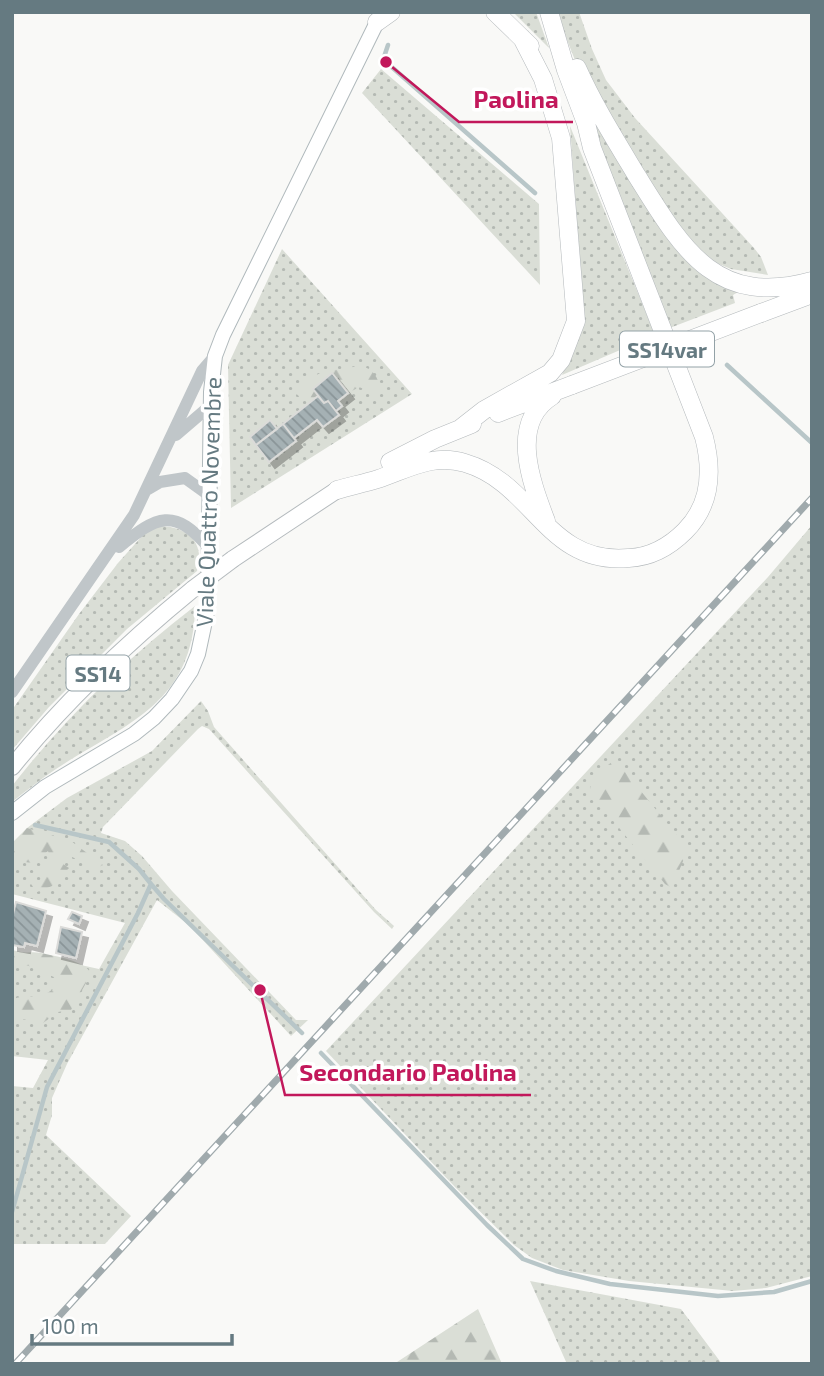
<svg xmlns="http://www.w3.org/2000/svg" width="824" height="1376" font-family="'Exo 2',sans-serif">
<defs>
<pattern id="grass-dots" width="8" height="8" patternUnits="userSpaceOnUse" patternTransform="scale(1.75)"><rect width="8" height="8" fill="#daded6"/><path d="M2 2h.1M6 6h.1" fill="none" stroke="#b4b9b3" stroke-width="1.8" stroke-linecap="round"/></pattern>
<pattern id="forest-firs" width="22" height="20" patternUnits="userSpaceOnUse" patternTransform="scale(1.75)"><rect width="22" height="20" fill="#daded6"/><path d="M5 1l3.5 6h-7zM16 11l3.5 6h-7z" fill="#b4b9b3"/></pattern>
<pattern id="building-back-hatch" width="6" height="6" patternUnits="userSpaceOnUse" patternTransform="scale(1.75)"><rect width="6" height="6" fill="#a5b1b4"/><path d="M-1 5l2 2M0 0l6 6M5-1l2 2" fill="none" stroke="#8a9598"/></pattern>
<filter id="shadow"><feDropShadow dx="6" dy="6" stdDeviation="0" flood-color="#0004"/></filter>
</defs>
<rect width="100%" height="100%" fill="#f9f9f7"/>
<path fill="url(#grass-dots)" d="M513,12H536L549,48Z
M556,12H579L592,49L606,80L635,118L754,248L761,257L768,275L731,269L714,262L686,236L584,83Z
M381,69L539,204L540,285L362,93Z
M593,115L719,284L738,292L733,295L735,303L667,329L589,117Z
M570,126L655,335L562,375L581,329L582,298Z
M282,249L412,394L231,508L228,365Z
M812,525V1276L766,1288L733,1291L629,1281L563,1270L532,1258L514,1245L455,1187L326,1051L768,577Z
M158,526C186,526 206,541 197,571L127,629L49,707L12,750V710L79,614L118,563L143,535Z
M195,606C194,705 124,724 56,769C41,779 26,791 12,802V786C65,718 127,658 195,606Z
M201,701L208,711L214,727L376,910L394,926L392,929L374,912L209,729L202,726L198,729L103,827L101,833L125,841L142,856L172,891L296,1020H308L291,1036L190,926L157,900L67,1064L52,1098V1115L46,1135L131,1216L105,1244H12V1086L33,1088L48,1060L12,1056V950L99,969L125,923L12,894V843L27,828L67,798L152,751Z
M530,1281L681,1309L722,1364H567Z"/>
<path fill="url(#forest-firs)" d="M359,365C373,368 382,380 379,395L359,387L352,391L339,415L336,411L342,406L338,401L348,392L333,373L313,389L318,396L312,402L301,398L292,390L298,385L304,386C322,364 336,374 359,365Z
M613,761L618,763L688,849L672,888L665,884L593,796L590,788L598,773Z
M27,828L71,841L103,865L97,868L72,857L66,858L63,864L69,868L52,886L37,892L31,884L42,879L43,870L51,860L48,851L33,863L16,861L12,856V846Z
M12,952C22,954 32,951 41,953C54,956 87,961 91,974L71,1010L58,1012L43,1023L22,1019L14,1012L18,1004L12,1002V1000C26,992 41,1003 57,985L56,978L29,966L12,963Z
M478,1309L502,1364H394Z"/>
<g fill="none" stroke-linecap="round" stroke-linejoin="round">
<path stroke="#b8c6c8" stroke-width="4.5" d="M388,45L384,57L386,62L535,193
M727,365L812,443
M151,884L164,899L302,1033
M321,1053L487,1225L523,1259L556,1271L610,1284L718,1296L774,1292L812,1281
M12,1212L47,1087L138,913L151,884L139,869L109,842L35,825"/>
</g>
<path fill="url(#building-back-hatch)" stroke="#dbdbd9" stroke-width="2" filter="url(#shadow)" d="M332,373L348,393L338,401L342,406L336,411L328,401L324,403L313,389Z
M318,396L324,403L328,401L339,415L323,427L317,420L294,438L283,424Z
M270,420L277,429L256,445L250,437Z
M283,424L296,441L269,462L256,445Z
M16,902L46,911L37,946L25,943L24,947L12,945V918Z
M72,912L82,916L79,924L68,919Z
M61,927L82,932L76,958L56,953Z"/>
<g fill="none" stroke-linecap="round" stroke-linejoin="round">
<defs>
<path id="secondary" d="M12,813L45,787L134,734L154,718L172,699L191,671L198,654L208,607L211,392L215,356L223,335L381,14"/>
<path id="primary" d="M233,559L337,490
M12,767C66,700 127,643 193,589"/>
<path id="trunk" d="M495,12L530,46
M377,22L391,12
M577,68C594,106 616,141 637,176C682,248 715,308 812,281
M761,313L812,294
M498,413L572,385
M461,428L484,410L550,373L561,360L576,321L561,138L543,79L522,38
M390,462L435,439L472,424
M337,490C351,486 365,483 378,479C408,469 433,453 465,463C534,483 547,566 629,558C651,557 669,547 685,531C711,505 713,472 704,437L592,148L586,123L566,70L549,12
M546,521C532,484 508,423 552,396"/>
</defs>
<use href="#secondary" stroke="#b0b9bc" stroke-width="16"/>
<use href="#primary" stroke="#b4babd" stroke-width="18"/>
<use href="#trunk" stroke="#b4b9bc" stroke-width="19"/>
<path stroke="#c0c6c9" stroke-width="12" d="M176,435L211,405
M148,489L160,482L185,478L210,496
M119,547C157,516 174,506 210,549
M12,692L134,515L202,371L215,356"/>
<use href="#secondary" stroke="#fff" stroke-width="14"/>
<use href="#primary" stroke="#fff" stroke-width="16"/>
<use href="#trunk" stroke="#fff" stroke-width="18"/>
<defs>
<path id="rail" d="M15,1364L812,498"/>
</defs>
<use href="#rail" stroke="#a0aaad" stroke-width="7"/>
<use href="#rail" stroke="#fff" stroke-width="4.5" stroke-dasharray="13" stroke-linecap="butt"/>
<defs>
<path id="primary-bridge" d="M193,589L233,559"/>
<path id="trunk-bridge" d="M572,385L761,313"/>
</defs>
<use href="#primary-bridge" stroke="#b4babd" stroke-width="18" stroke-linecap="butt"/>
<use href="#trunk-bridge" stroke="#b4b9bc" stroke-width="19" stroke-linecap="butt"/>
<use href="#primary-bridge" stroke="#fff" stroke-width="16"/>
<use href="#trunk-bridge" stroke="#fff" stroke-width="18"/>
</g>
<g text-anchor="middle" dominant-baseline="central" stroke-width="7" stroke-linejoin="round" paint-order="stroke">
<g fill="#fff" stroke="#93a2a7" stroke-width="2">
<rect x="620" y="331.5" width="94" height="35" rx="5"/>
<rect x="66.5" y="655.5" width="63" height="35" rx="5"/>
</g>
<g font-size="21" font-weight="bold" fill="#657a81">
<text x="667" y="349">SS14var</text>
<text x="98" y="673">SS14</text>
</g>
<g font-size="23" fill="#657a81" stroke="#fff">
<text transform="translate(208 502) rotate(-88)">Viale Quattro Novembre</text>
</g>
</g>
<path fill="none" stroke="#c2185b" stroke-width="2.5" d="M386 62L459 122H573M260 990L285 1095H531"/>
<g fill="#c2185b" stroke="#fff" stroke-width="2.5">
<circle cx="386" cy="62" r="7"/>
<circle cx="260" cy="990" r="7"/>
</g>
<g font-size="24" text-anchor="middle" font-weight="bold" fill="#c2185b" stroke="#fff" stroke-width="7" stroke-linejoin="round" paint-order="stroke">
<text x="516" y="108">Paolina</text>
<text x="408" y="1081">Secondario Paolina</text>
</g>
<rect width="824" height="1376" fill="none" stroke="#657a81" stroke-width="28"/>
<path d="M32 1334v10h200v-10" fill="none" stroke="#657a81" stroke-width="3.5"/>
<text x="42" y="1334" font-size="21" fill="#657a81" stroke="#ffffff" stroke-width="5" paint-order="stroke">100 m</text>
</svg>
